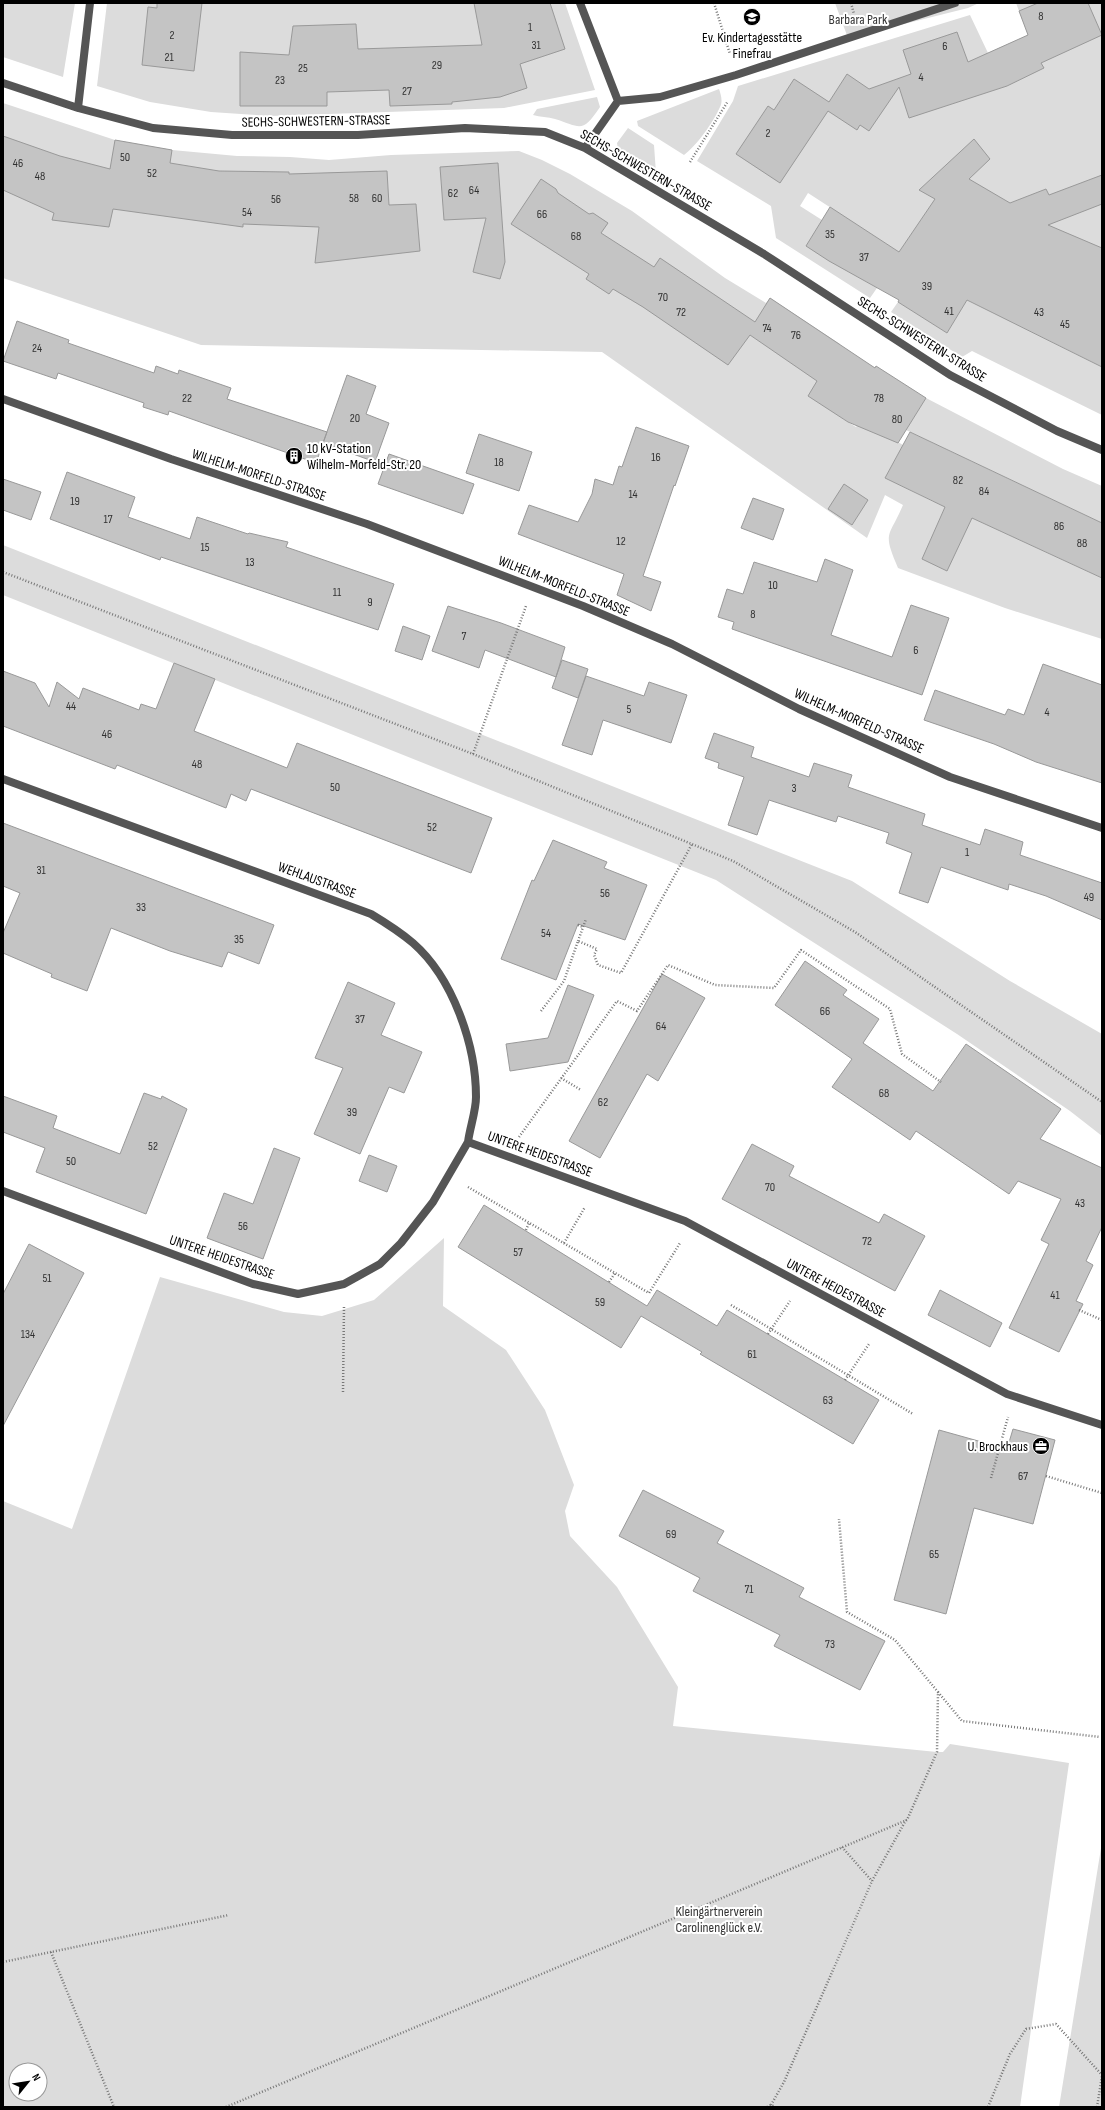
<svg xmlns="http://www.w3.org/2000/svg" width="1105" height="2110" font-family="'Sofia Sans Condensed',sans-serif">
<rect width="100%" height="100%" fill="#fff"/>
<path fill="#dcdcdc" fill-rule="evenodd" d="M3,3H75L63,77L3,57Z
M107,3H565L595,90L504,108L270,116L211,112L150,102L97,86Z
M835,3H979L968,8L848,38Z
M1016,3H1102V307L927,211L899,252L808,193L800,206L822,220L807,246L877,288L870,298L776,238L771,206L697,161L733,101L738,86L970,15L988,53L1028,35Z
M719,89C721,95 723,101 720,107C713,123 697,145 684,155L638,126L637,121Z
M597,97L600,107C582,134 581,127 555,119C548,117 540,117 533,115L537,109Z
M3,103L115,140L172,150L237,156L290,157L329,160L391,155L519,151L542,160L570,174L632,211L725,278L766,303L770,298L840,344L832,357L843,419L856,427L861,420L903,445L885,478L934,502L937,492L983,523L1102,578V639L1005,608L898,568C882,531 889,538 903,505L885,495L867,538L602,352L201,345L3,278Z
M628,128L654,145L656,173L618,149L617,143Z
M967,300L1102,367V415L972,351L962,357L891,312L898,302L947,333Z
M926,398L1063,469L1102,486V523L906,430Z
M3,545L852,881L1010,981L1102,1034V1136L1070,1111L957,1034L716,880L3,595Z
M444,1238L443,1306L506,1350L545,1410L574,1485L565,1511L570,1536L617,1587L678,1687L673,1726L937,1752H943L950,1744L1069,1763L1020,2107H3V1501L72,1529L160,1277L284,1312L322,1316L374,1300ZM16,2070H40V2094H16Z
M1102,1842V2107H1059Z"/>
<path fill="#c4c4c4" stroke="#999" d="M157,3H202L194,71L142,65L148,7L157,8Z
M474,3H550L565,49L520,64L527,88L500,97L452,102V104L390,106L389,90L327,92V106H240V52L289,55L293,26L356,24L358,49L482,45Z
M1038,3H1088L1102,35L1041,63L1044,68L1007,86L909,118L899,87L869,131L860,125L857,130L828,111L780,183L736,154L768,106L774,110L794,79L829,102L847,74L869,89L911,74L903,50L957,32L968,62L1028,35L1019,11Z
M3,136L60,156L110,169L115,140L172,150L170,163L219,171L289,172V174L387,171L389,205L416,204L420,251L315,263L319,227L243,224V227L113,209L109,227L52,220L54,213L3,190Z
M974,139L990,159L969,179L1010,203L1046,189L1049,195L1102,175V204L1048,225L1102,248V367L967,300L947,333L898,302L899,300L829,261L806,246L830,207L899,252L935,199L919,190Z
M498,163L505,262L500,279L473,272L486,218L444,220L440,167Z
M541,179L556,189L558,193L589,214L593,213L608,223L601,233L654,267L660,258L755,322L770,298L875,368L876,366L926,398L898,443L848,422L808,396L817,381L750,335L728,365L643,307L613,289L609,294L586,279L589,274L511,224Z
M17,321L69,340L68,343L154,373L156,366L178,374L179,370L231,388L227,399L327,432L316,463L169,411L168,415L143,407L144,403L58,373L56,379L3,361Z
M347,375L376,386L366,414L389,423L375,462L323,443Z
M636,427L689,446L675,486L674,485L643,576L661,582L651,611L617,595L624,574L518,534L529,505L578,522L592,494L595,479L613,485L619,466L622,467Z
M910,432L1102,523V578L972,518L947,571L922,559L945,507L885,478Z
M479,434L532,452L519,491L466,473Z
M389,454L474,484L463,514L378,484Z
M67,472L135,497L128,517L190,539L197,517L248,534L249,533L288,542L286,547L394,584L378,630L161,557L160,560L50,519Z
M3,479L41,492L31,520L3,510Z
M844,484L868,500L852,525L828,509Z
M753,498L784,509L773,540L741,528Z
M825,559L853,570L831,635L892,657L911,605L949,618L922,695L732,629L734,622L718,617L727,589L743,594L754,562L817,582Z
M448,606L501,623L565,647L556,677L485,650L479,668L432,651Z
M403,626L430,636L422,660L395,651Z
M562,660L588,669L578,698L552,688Z
M174,663L215,679L194,731L287,768L297,743L492,818L471,873L251,789L246,801L231,794L226,808L117,765L115,769L3,726V671L35,683L49,707L57,682L79,699L83,688L139,710L141,704L156,709Z
M1043,664L1102,685V783L1036,762L994,744L924,720L935,690L1005,715L1008,709L1024,715Z
M586,676L644,696L649,682L687,695L671,743L603,720L592,755L562,745Z
M714,733L754,747L751,757L809,777L814,763L852,775L848,787L925,814L922,825L980,845L985,829L1023,842L1020,855L1102,883V920L1046,896L1009,884L1008,890L941,867L928,903L899,893L912,853L886,843L889,833L838,816L836,822L769,800L757,835L728,825L744,777L718,768L719,763L705,758Z
M3,823L274,925L259,964L228,952L222,967L170,951L111,928L87,991L51,977L52,974L3,953V933L20,893L3,886Z
M553,840L607,862L604,868L647,885L625,940L578,924L556,980L501,959L532,880L534,881Z
M805,961L847,990L843,995L879,1019L863,1043L933,1091L966,1044L1061,1109L1040,1139L1102,1168V1227L1086,1261L1093,1265L1076,1301L1083,1304L1059,1352L1009,1328L1049,1244L1041,1240L1061,1199L1018,1181L1009,1194L916,1131L910,1140L832,1087L852,1059L775,1005Z
M662,974L705,998L658,1081L647,1074L600,1158L569,1141Z
M348,982L395,1003L381,1035L422,1052L404,1093L389,1087L360,1154L314,1134L343,1068L315,1058Z
M568,985L594,995L568,1062L510,1071L506,1044L548,1038Z
M144,1093L161,1099L162,1096L187,1109L146,1214L36,1172L45,1148L3,1132V1096L57,1116L53,1128L120,1154Z
M752,1144L794,1166L789,1176L879,1223L884,1214L925,1236L895,1291L722,1199Z
M274,1148L300,1158L263,1259L207,1238L224,1193L253,1204Z
M369,1155L397,1166L387,1192L359,1181Z
M484,1205L647,1306L657,1290L717,1326L727,1310L879,1400L853,1444L700,1354L702,1352L641,1316L621,1348L458,1247Z
M29,1244L84,1273L3,1426V1294Z
M940,1290L1002,1323L990,1347L928,1315Z
M1013,1429L1055,1440L1033,1524L974,1508L946,1614L894,1600L939,1430L1007,1449Z
M643,1490L724,1531L717,1543L804,1588L799,1597L885,1641L860,1690L774,1646L780,1635L693,1591L700,1578L619,1536Z"/>
<g fill="none" stroke-linecap="round" stroke-linejoin="round">
<path stroke="#777" stroke-width="2.5" stroke-dasharray="1 2" stroke-linecap="butt" d="M714,3L730,54
M851,3L854,14
M690,162L728,101
M3,572L473,754L733,861L855,932L1102,1102
M473,754L526,606
M578,925L583,927
M578,941L586,919
M541,1011L564,981L578,941L597,949L594,955L598,965L621,973L692,844
M561,1078L581,1090
M519,1137L617,1001L637,1011L668,965L715,985L774,988L801,950L890,1009L902,1054L941,1082
M468,1187L649,1293L680,1243
M526,1230L529,1223
M564,1243L585,1207
M609,1282L615,1273
M731,1305L913,1414
M1079,1310L1102,1320
M768,1334L790,1301
M845,1380L869,1344
M343,1392L344,1306
M1046,1476L1102,1493
M991,1478L1008,1417
M938,1692L962,1721L1100,1737
M842,1847L872,1881
M51,1952L114,2107
M3,1962L229,1915
M771,2105L784,2082L872,1881L906,1820
M226,2107L907,1820L937,1752L938,1692L895,1640L847,1612L839,1519
M767,2107L771,2105L775,2107
M988,2107L1010,2054L1026,2029L1056,2024L1102,2075
M1097,2107L1102,2076"/>
<path stroke="#555" stroke-width="8" d="M580,3L618,101
M3,83L78,108L153,128L232,135H358L465,128L545,132L585,148L764,254L950,375L1057,431L1102,450
M78,108L90,3
M585,148L618,101L660,97L736,75L955,3
M3,399L171,459L367,524L583,606L672,644L799,709L950,777L1102,828
M3,779L371,914C386,923 400,932 413,943C453,978 476,1045 476,1097C476,1111 470,1127 468,1142
M3,1191L253,1284L298,1294L344,1284L380,1264L401,1243L433,1202L468,1142L685,1221L1007,1394L1102,1425"/>
</g>
<defs>
<symbol id="school-disc" viewBox="-11 -11 22 22"><circle r="9.5" fill="#000" stroke="#fff"/><path d="M0-5L7-2L0 1L-7-2ZM-4 1L0 2.5L4 1V4Q0 6-4 4Z" fill="#fff"/></symbol>
<symbol id="building-disc" viewBox="-11 -11 22 22"><circle r="9.5" fill="#000" stroke="#fff"/><path d="M-4-6H4V6H1V3H-1V6H-4ZM-2.5-4.3h1.7v1.8h-1.7ZM.8-4.3h1.7v1.8H.8ZM-2.5-1h1.7V.8h-1.7ZM.8-1h1.7V.8H.8Z" fill="#fff"/></symbol>
<symbol id="office-disc" viewBox="-11 -11 22 22"><circle r="9.5" fill="#000" stroke="#fff"/><path d="M-6-3h4V-5.5h4V-3h4V5H-6ZM-1-4.5V-3h2v-1.5ZM-6 0V1H6V0Z" fill="#fff"/></symbol>
</defs>
<g fill-rule="evenodd">
<use href="#school-disc" x="742" y="7" width="20" height="20"/>
<use href="#building-disc" x="284" y="446" width="20" height="20"/>
<use href="#office-disc" x="1031" y="1436" width="20" height="20"/>
</g>
<g text-anchor="middle" dominant-baseline="central" stroke-width="4" stroke-linejoin="round" paint-order="stroke">
<g font-size="12" fill="#313131">
<text x="1041" y="16">8</text>
<text x="530" y="27">1</text>
<text x="172" y="35">2</text>
<text x="536" y="45">31</text>
<text x="945" y="46">6</text>
<text x="169" y="57">21</text>
<text x="437" y="65">29</text>
<text x="303" y="68">25</text>
<text x="921" y="77">4</text>
<text x="280" y="80">23</text>
<text x="407" y="91">27</text>
<text x="768" y="133">2</text>
<text x="125" y="157">50</text>
<text x="18" y="163">46</text>
<text x="152" y="173">52</text>
<text x="40" y="176">48</text>
<text x="474" y="190">64</text>
<text x="453" y="193">62</text>
<text x="354" y="198">58</text>
<text x="377" y="198">60</text>
<text x="276" y="199">56</text>
<text x="247" y="212">54</text>
<text x="542" y="214">66</text>
<text x="830" y="234">35</text>
<text x="576" y="236">68</text>
<text x="864" y="257">37</text>
<text x="927" y="286">39</text>
<text x="663" y="297">70</text>
<text x="949" y="311">41</text>
<text x="681" y="312">72</text>
<text x="1039" y="312">43</text>
<text x="1065" y="324">45</text>
<text x="767" y="328">74</text>
<text x="796" y="335">76</text>
<text x="37" y="348">24</text>
<text x="187" y="398">22</text>
<text x="879" y="398">78</text>
<text x="355" y="418">20</text>
<text x="897" y="419">80</text>
<text x="656" y="457">16</text>
<text x="499" y="462">18</text>
<text x="958" y="480">82</text>
<text x="984" y="491">84</text>
<text x="633" y="494">14</text>
<text x="75" y="501">19</text>
<text x="108" y="519">17</text>
<text x="1059" y="526">86</text>
<text x="621" y="541">12</text>
<text x="1082" y="543">88</text>
<text x="205" y="547">15</text>
<text x="250" y="562">13</text>
<text x="773" y="585">10</text>
<text x="337" y="592">11</text>
<text x="370" y="602">9</text>
<text x="753" y="614">8</text>
<text x="464" y="636">7</text>
<text x="916" y="650">6</text>
<text x="71" y="706">44</text>
<text x="629" y="709">5</text>
<text x="1047" y="712">4</text>
<text x="107" y="734">46</text>
<text x="197" y="764">48</text>
<text x="335" y="787">50</text>
<text x="794" y="788">3</text>
<text x="432" y="827">52</text>
<text x="967" y="852">1</text>
<text x="41" y="870">31</text>
<text x="605" y="893">56</text>
<text x="1089" y="897">49</text>
<text x="141" y="907">33</text>
<text x="546" y="933">54</text>
<text x="239" y="939">35</text>
<text x="825" y="1011">66</text>
<text x="360" y="1019">37</text>
<text x="661" y="1026">64</text>
<text x="884" y="1093">68</text>
<text x="603" y="1102">62</text>
<text x="352" y="1112">39</text>
<text x="153" y="1146">52</text>
<text x="71" y="1161">50</text>
<text x="770" y="1187">70</text>
<text x="1080" y="1203">43</text>
<text x="243" y="1226">56</text>
<text x="867" y="1241">72</text>
<text x="518" y="1252">57</text>
<text x="47" y="1278">51</text>
<text x="1055" y="1295">41</text>
<text x="600" y="1302">59</text>
<text x="28" y="1334">134</text>
<text x="752" y="1354">61</text>
<text x="828" y="1400">63</text>
<text x="1023" y="1476">67</text>
<text x="671" y="1534">69</text>
<text x="934" y="1554">65</text>
<text x="749" y="1589">71</text>
<text x="830" y="1644">73</text>
</g>
<g font-size="14" fill="#333" stroke="#fff">
<text x="858" y="19">Barbara Park</text>
<text x="719" y="1911">Kleingärtnerverein<tspan x="719" dy="16">Carolinenglück e.V.</tspan></text>
</g>
<g font-size="14" fill="#000" stroke="#fff">
<text x="752" y="37">Ev. Kindertagesstätte<tspan x="752" dy="16">Finefrau</tspan></text>
<text x="307" y="448" text-anchor="start">10 kV-Station<tspan x="307" dy="16">Wilhelm-Morfeld-Str. 20</tspan></text>
<text x="1028" y="1446" text-anchor="end">U. Brockhaus</text>
</g>
<g font-size="14" fill="#000" stroke="#fff">
<text transform="translate(316 121) rotate(-1)">SECHS-SCHWESTERN-STRASSE</text>
<text transform="translate(646 170) rotate(30)">SECHS-SCHWESTERN-STRASSE</text>
<text transform="translate(922 339) rotate(32)">SECHS-SCHWESTERN-STRASSE</text>
<text transform="translate(259 475) rotate(18)">WILHELM-MORFELD-STRASSE</text>
<text transform="translate(564 586) rotate(22)">WILHELM-MORFELD-STRASSE</text>
<text transform="translate(859 721) rotate(24)">WILHELM-MORFELD-STRASSE</text>
<text transform="translate(317 880) rotate(20)">WEHLAUSTRASSE</text>
<text transform="translate(540 1154) rotate(20)">UNTERE HEIDESTRASSE</text>
<text transform="translate(222 1257) rotate(19)">UNTERE HEIDESTRASSE</text>
<text transform="translate(836 1288) rotate(28)">UNTERE HEIDESTRASSE</text>
</g>
</g>
<rect width="1105" height="2110" fill="none" stroke="#000000" stroke-width="8"/>
<g transform="translate(28 2082) rotate(60)"><circle r="19" fill="#ffffff" stroke="#999999"/>
<path d="M0-3L7 15L0 10L-7 15Z" fill="#000000"/>
<text y="-6" font-size="11" font-weight="bold" text-anchor="middle" fill="#000000">N</text>
</g>
</svg>
